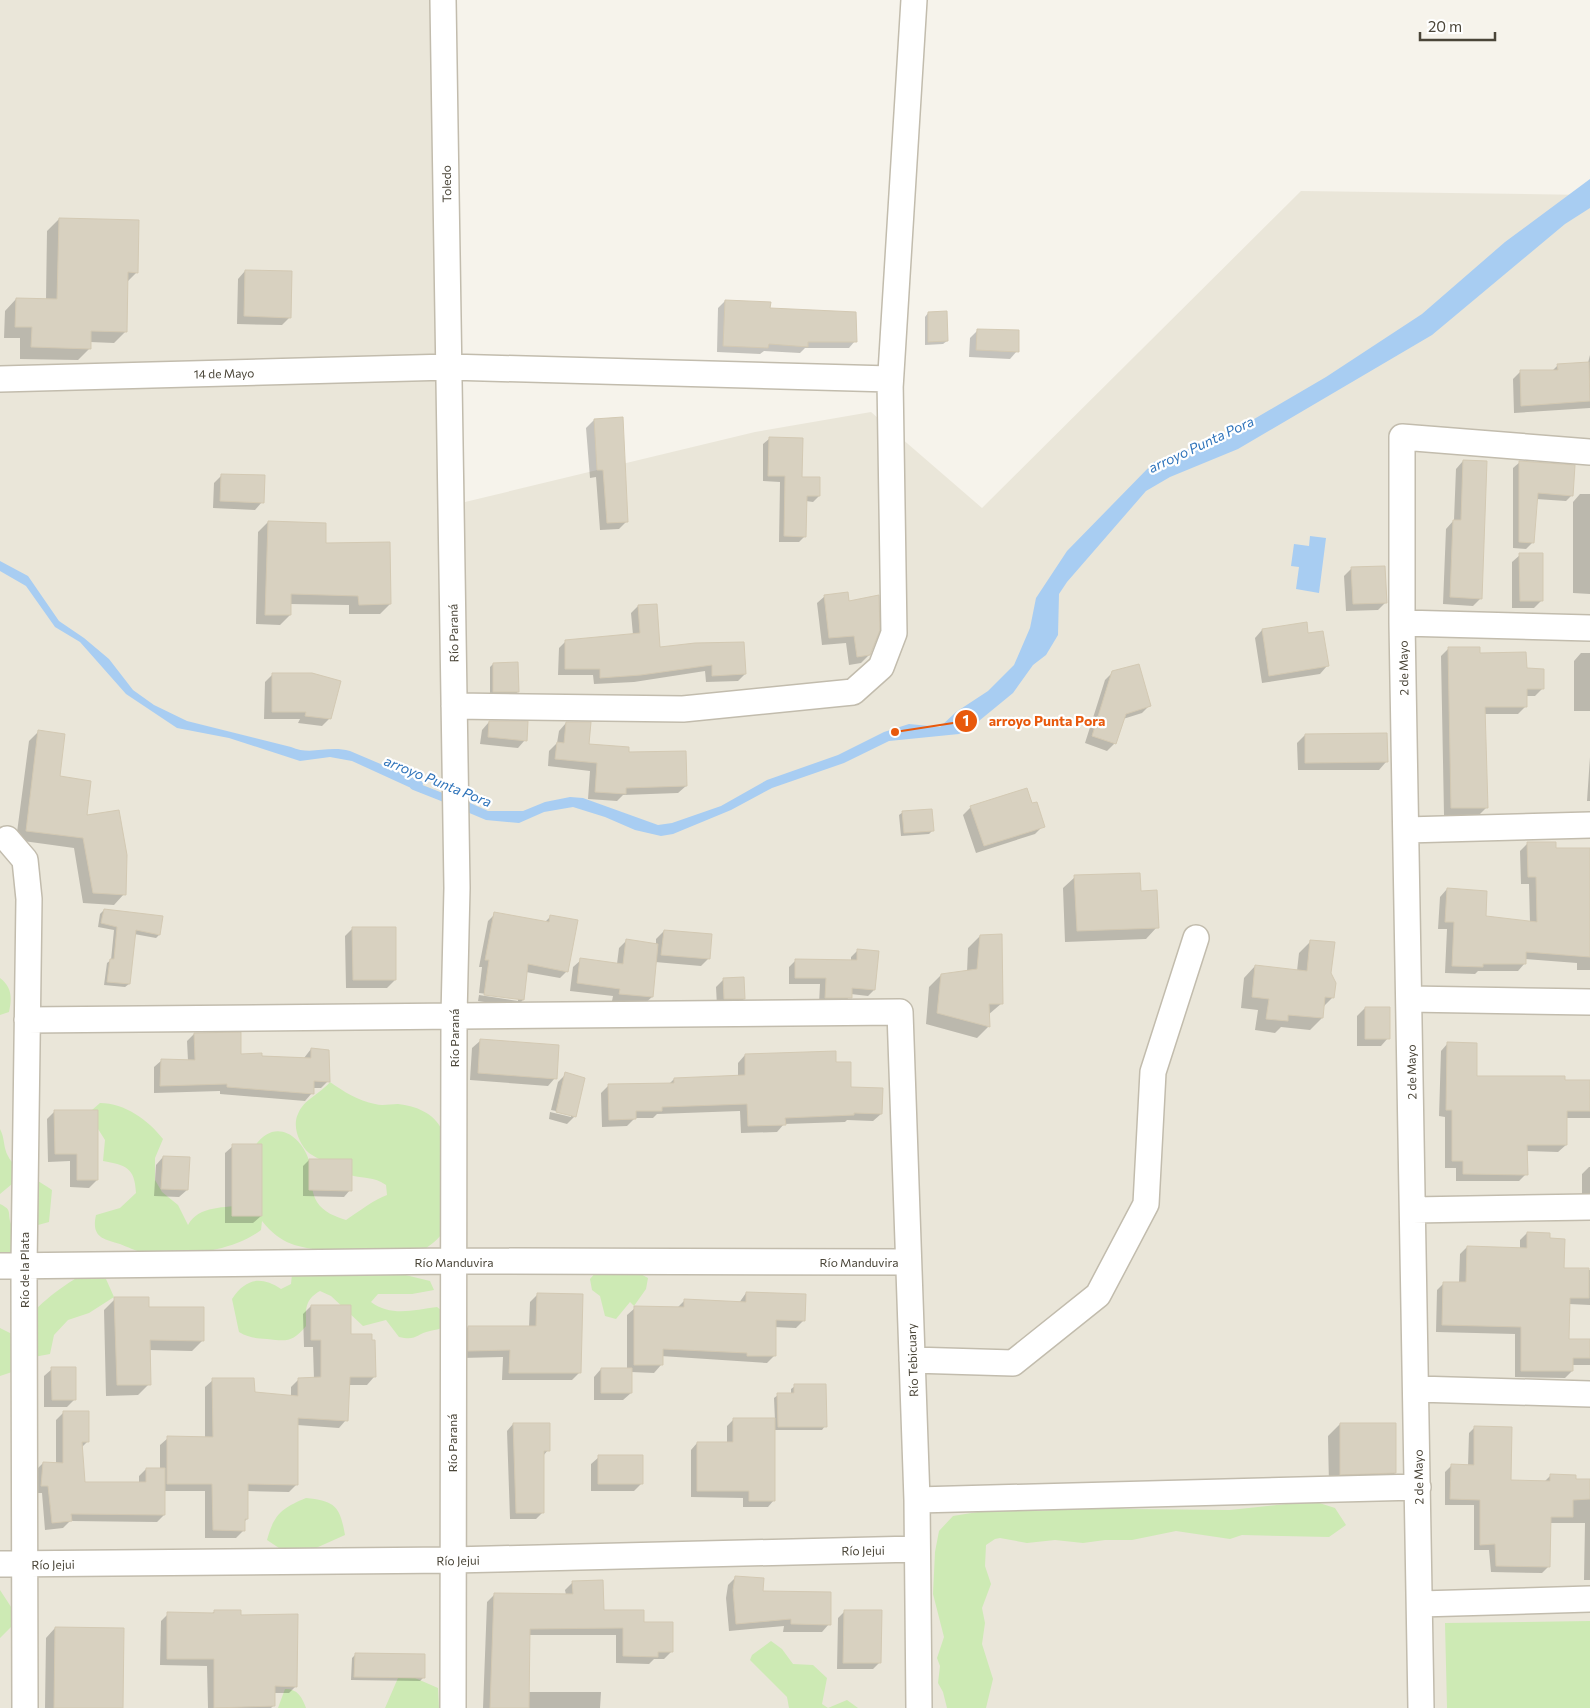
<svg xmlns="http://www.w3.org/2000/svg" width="1590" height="1708" font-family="Commissioner,sans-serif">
<rect width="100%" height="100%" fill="#f6f3eb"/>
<path fill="#eae6d9" d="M0,0H450L465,502L755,432L871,412L982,508L1301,191L1590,195V1708H0Z"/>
<path fill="#cdeab4" d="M0,978C12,987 12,998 9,1012L0,1015Z
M330,1082C343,1091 358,1101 375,1104C382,1106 390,1104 398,1104C416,1106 434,1113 442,1130L446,1229C431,1250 407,1259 385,1270L430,1281L434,1290L412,1294H378L371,1302C391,1317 414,1310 437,1307L445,1313L449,1323C442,1329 439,1329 430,1331C416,1334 417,1341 399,1337L386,1320L363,1326L331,1296L320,1291C304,1300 306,1310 306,1326C292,1343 286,1341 267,1339C256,1338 249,1338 239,1332L232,1299C246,1278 261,1276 281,1289L291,1284L292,1274L326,1251C298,1247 281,1245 262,1221L261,1230C233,1252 176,1259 142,1252C135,1251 128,1247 120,1244C103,1239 91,1237 96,1215L120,1208L136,1193C135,1167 125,1165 103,1161L105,1140L93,1121L92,1110L100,1103C125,1103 148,1120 163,1139L155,1158V1180L162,1192L178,1205L188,1225C199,1205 225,1208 246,1205L255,1146C274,1118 300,1134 309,1160C314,1173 308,1186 317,1202C323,1212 336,1217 346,1220C358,1212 375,1199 387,1195L386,1185C374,1176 363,1179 350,1175C344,1173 313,1156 309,1153C299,1144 292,1126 298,1114C304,1099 320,1094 330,1082Z
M0,1129C5,1138 3,1147 8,1156C14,1170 40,1181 52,1190L49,1222L38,1225L29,1224L22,1184H12L0,1194Z
M0,1204C13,1210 7,1213 11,1224C14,1231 23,1239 27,1245L0,1265Z
M597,1271L639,1273L648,1278L646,1289L634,1306L630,1302L616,1319L605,1316L600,1296L592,1290L590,1279Z
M86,1272L106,1279L114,1297L89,1313L68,1320L54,1335L50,1354L28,1358L12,1372L0,1376V1328L14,1335C39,1303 52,1293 86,1272Z
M306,1498C335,1501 340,1506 345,1535L307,1552H285L267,1540C274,1514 282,1508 306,1498Z
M1313,1501L1335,1508L1346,1525L1329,1537L1242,1535L1230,1539L1176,1531L1132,1540H1105L1083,1543L1055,1540L1027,1543L1000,1538L995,1539L986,1545L985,1566L991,1584L982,1608L985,1623L982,1644L993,1679L986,1708H947L943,1692L938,1683L940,1666L937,1658L944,1637L933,1594L935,1552L939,1531L953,1516L996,1509L1039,1511L1105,1506L1126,1509L1230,1510Z
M0,1590L17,1616L12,1626L0,1638Z
M1590,1621V1708H1447L1445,1623Z
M771,1641L782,1649L793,1664L813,1665L827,1678L822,1704L828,1708L847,1700L858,1708H789L787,1697L750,1660L752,1655Z
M398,1678H415L438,1688L439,1708H385Z
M285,1689C298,1689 302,1697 306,1708H278Z"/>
<path fill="#a8cdf2" d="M1590,179V208L1565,224L1432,335L1238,449L1170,477L1146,491L1067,582L1059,594L1058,635L1046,655L1033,665L1013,693L974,725L959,734L889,741L844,763L772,788L731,810L673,834L661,836L635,830L605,817L573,807L544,812L519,823L486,820L467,812L468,802L488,811H523L545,802L570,797L583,798L658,825L672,823L721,806L767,780L838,755L884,732L909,724L940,727L956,712L988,691L1014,665L1030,628L1036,598L1067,551L1154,462L1232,432L1326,377L1422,314L1505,242Z
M1310,536L1326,538L1319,593L1296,589L1299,567L1291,566L1294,544L1309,546Z
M0,561L28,576L59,621L84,638L109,659L133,690L154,705L187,721L291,747C311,756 327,745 350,751L423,782L422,793L352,761L330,757L300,761L229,738L177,728L126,694L80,642L55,627L26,586L0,571Z"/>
<path fill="#0003" d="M59,219L137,272L127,282L126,331L114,343L90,342V348L78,360L20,359V338H4L5,311L16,299L46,300L47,231Z
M245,271L290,317L282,325L237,324L238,279Z
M725,301L769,309L855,341L849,348H805L800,353L764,351L760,354L717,352L718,308Z
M928,313L947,341L943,344L925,345V317Z
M978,330L1017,351L1010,359L969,357L970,338Z
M1590,355V411V408L1514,413L1513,379L1521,371H1552L1558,365L1588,363Z
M594,420L627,521L619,529L600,530L596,477L590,478L586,428Z
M769,439L819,496L813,502L806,501L805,536L799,542H779L780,482L763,481V444Z
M1463,461L1481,598L1473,606L1443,604L1446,529L1454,520L1456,469Z
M1520,462L1572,495L1566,501L1536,499L1532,543L1526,549L1513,548V468Z
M222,475L262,502L255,510L213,508L214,483Z
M1580,494H1590V594L1573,593V502Z
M268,522L324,544L390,604L380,614H349V605L290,604V615L280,625L256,624L258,532Z
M1520,555L1542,600L1534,608H1512V562Z
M1352,568L1386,602L1378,610L1346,611L1344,576Z
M825,596L848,602L869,655L861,663L849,665L846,643L822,645L817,603Z
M638,606L659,649L745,674L738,681L706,682L705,671L634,682L594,684L593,675H558L559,648L566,641L633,635L631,613Z
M1262,630L1307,634L1327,666L1320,674L1262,683L1255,638Z
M1448,649L1478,654L1525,670L1543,688L1535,696H1526V706L1518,714H1484L1487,807L1479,815H1444L1441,656Z
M1581,653H1590V711H1574V661Z
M493,664L518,692L514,695H490V667Z
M1113,672L1150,705L1142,713L1123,719L1115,743L1107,751L1085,743L1105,680Z
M273,674L330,718L322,726L298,723L300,719H264L265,682Z
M489,722L525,740L518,748L480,744L482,730Z
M566,723L588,746L627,754L686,786L678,793L623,795L617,801L588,799L590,771L548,766L549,751L557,743L559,731Z
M39,731L59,778L86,817L124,894L114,905L83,903L74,848L16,840L29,741Z
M1305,735L1386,762L1379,770H1298L1297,743Z
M1590,757V801H1587Z
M971,807L1043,826L1035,834L976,853L963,815Z
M903,812L932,831L929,834L901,836L899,815Z
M1528,843L1555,849L1590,850V970H1577V963L1525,959V963L1518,971H1478L1475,974L1445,973L1447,929H1438L1440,897L1447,889L1485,917L1530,923L1529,884H1521L1520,851Z
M1075,877L1140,892L1157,927L1146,939L1065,942L1063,888Z
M104,910L159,935L156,938L134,934L129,984L125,987L104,985L107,963L111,960L114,930L98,927L100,914Z
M495,914L544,923L551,916L567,971L560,978L526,972L523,1000L516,1007L478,1001L479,995L518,1001V998L479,993L482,967H479L488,921Z
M353,928L395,980L387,988H346L345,936Z
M664,931L709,958L701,966L655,962L652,997L644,1004L612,1001L613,996L570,991L573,967L581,960L617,964L619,948L626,941L656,945V939Z
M980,936L1002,1003L988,1015V1027L977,1038L926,1024L929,987L941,975L967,972L968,948Z
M1311,941L1330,973L1333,997L1323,1007L1322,1018L1310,1030L1281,1027L1275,1033L1255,1030L1258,1010L1241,1008L1244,978L1255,966L1297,971L1299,953Z
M858,950L874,990L868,996L851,994L844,1004H819L820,984H789V967L796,960L851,961V957Z
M724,979L744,999L736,1006H717L716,987Z
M1365,1008L1388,1038L1381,1046H1357V1016Z
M194,1034L239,1055L304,1058L311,1049L328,1051V1081L321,1088H313L312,1093L305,1101L220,1094V1091L154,1093V1067L162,1060L188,1061L187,1041Z
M480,1041L555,1078L548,1086L470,1080L472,1048Z
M1448,1043L1476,1077L1590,1081V1118H1566V1145L1558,1152L1526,1151V1174L1519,1181H1456V1168H1445V1117L1439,1116L1441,1051Z
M745,1055L835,1063L850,1088L881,1114L873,1121L847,1120L845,1122L784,1124L777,1132L741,1133L740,1111L657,1114L653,1118H635L627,1126L602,1127L601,1093L608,1086L669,1084L674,1079L738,1077V1063Z
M566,1074L575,1116L567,1124L549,1119L550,1112L571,1117V1114L551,1110L558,1082Z
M55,1111L97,1180L89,1188L70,1187V1161L48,1162L47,1119Z
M233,1146L261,1216L253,1223H225V1153Z
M163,1157L187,1190L179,1197L154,1196L156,1165Z
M309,1160L350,1190L344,1197L303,1196V1166Z
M1589,1167H1590V1201L1582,1199V1174Z
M1527,1233L1549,1240L1563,1269L1590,1270V1305L1569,1304L1568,1340H1590V1365H1572V1371L1565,1378L1515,1377V1334L1436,1332L1437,1290L1444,1283H1459L1460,1254L1467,1247L1520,1249V1240Z
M746,1293L804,1320L796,1328L774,1327L775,1355L767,1363L661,1356V1365L654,1373L631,1372V1393L623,1400H594V1377L601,1369H627V1315L635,1308L676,1309L685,1300L739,1303Z
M538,1294L580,1372L572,1380H502L503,1357L461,1358V1335L468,1327H529L530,1302Z
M115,1299L148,1308L203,1340L192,1351L149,1350V1384L138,1395L106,1396L104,1310Z
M311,1306L350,1336L374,1377L367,1385H348L346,1420L339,1428L297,1425V1484L289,1492L247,1491V1519L244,1522V1530L236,1538H205V1491H164V1515L157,1522L70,1521L63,1528L45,1530L42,1493H34L36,1470L43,1463L56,1464V1420L63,1413L88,1441L81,1448L84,1483H139V1476L146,1469H160V1445L168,1438H205V1387L213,1380L253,1394L291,1397V1387L299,1379H314L313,1347H304L303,1314Z
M52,1369L75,1399L67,1407H44V1376Z
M795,1386L825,1426L822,1430H774V1500L768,1507H743V1498L691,1497V1450L697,1443H727V1426L733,1420H775L774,1398L778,1395H791V1389Z
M513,1424L548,1450L543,1456V1512L536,1519H510L507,1431Z
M1340,1424L1395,1473L1383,1485L1329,1486L1328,1436Z
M1475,1427L1510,1482H1544L1550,1476L1574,1481H1590V1580H1584L1585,1523H1549L1548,1567L1542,1573L1491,1572L1489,1550H1474V1505H1445V1472L1451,1466H1468L1469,1433Z
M599,1457L642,1483L634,1491H591V1464Z
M736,1577L762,1592L829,1624L822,1632H783L784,1626L729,1631L726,1598L728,1585Z
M573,1582L602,1611L643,1623L671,1652L664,1659H654L649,1664L616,1663V1635H529L528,1692H601L600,1708H483L487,1602L494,1595H566L565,1590Z
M215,1611L240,1616L296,1686L289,1693H274V1705L271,1708H208L207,1666L160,1665L161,1621L168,1614H211Z
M845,1611L880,1662L873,1669H837L838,1618Z
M55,1628L122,1708H45L46,1638Z
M355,1655L423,1678L420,1681L351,1680L352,1658Z"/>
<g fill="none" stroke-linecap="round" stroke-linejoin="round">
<path stroke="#a8cdf2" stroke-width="8" d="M414,786L452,801"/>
</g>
<path fill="#d8d1c0" stroke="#d3c9b3" d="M59,218L139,220L138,273L128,272L127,332L91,331V349L31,347L32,327H15L16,298L57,299Z
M245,270L292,271L291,318L244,316Z
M725,300L771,302L770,308L856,312L857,342H808V347L769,344L768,348L723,346Z
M947,311L948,341L928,342V312Z
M977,329L1019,330V352L976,350Z
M1589,362L1590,401L1521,406L1520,370H1558L1557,364Z
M623,417L628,522L607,523L603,470H597L594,419Z
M769,437L803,438L802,477H820V496H807L806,537L784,536L785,476H768Z
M1463,460L1487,461L1482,599L1450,597L1453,520H1461Z
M1519,461L1575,465L1573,496L1538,493L1534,543L1519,542Z
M221,474L265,475L264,503L220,501Z
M268,521L326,523V543L390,542L391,604L359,605L358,596L291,594V615H265Z
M1519,553H1543V601H1520Z
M1385,566L1387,603L1353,604L1351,567Z
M848,592L849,601L879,595L880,630L870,655L857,657L854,636L829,638L824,595Z
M657,604L660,647L695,643L744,642L746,674L712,676V665L641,675L600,678V669H565V640L640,633L638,605Z
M1307,622L1308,633L1323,631L1329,666L1269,676L1262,629Z
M1448,647H1480V653L1526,652L1527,668L1544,669V689H1527V707H1485L1488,808H1451Z
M518,662L519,692H493V663Z
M1139,664L1151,706L1126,714L1116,744L1092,736L1112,671Z
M272,673H312L341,681L331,719L305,716L306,712H272Z
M489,721H528L527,741L488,737Z
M566,722H591L589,744L629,747V752L686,751L687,786L626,788V794L595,792L597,763L555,759L557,742L564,743Z
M38,730L65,734L60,776L91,781L87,815L119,810L127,855L126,895L93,893L83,838L26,831Z
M1387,733L1388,762L1305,763V734Z
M1027,788L1032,803L1037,802L1045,827L984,846L970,806Z
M932,809L934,831L904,833L902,811Z
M1527,842H1556V848H1590V957L1526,952V964H1483V967L1452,966L1454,922H1445L1447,888L1487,891L1486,916L1537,922L1536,877H1528Z
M1140,873L1141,891L1157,890L1159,928L1077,931L1074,875Z
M104,909L163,916L160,935L136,930L130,984L107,982L110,959H114L117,927L101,923Z
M494,912L549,922L550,915L578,920L568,972L528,964L524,1000L484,995L489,960H485Z
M352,927H396V980H353Z
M664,930L712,934L710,959L661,955Z
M1002,934L1003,1004H989L990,1027L937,1013L941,974L977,969L980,935Z
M626,939L658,944L653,997L619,994L620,989L577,983L580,958L623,964Z
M1310,940L1335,942L1331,973L1336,983L1334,998L1325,997L1323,1018L1288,1015V1021L1266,1019L1269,999L1252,997L1255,965L1307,971Z
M857,949L879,951L875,990L852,988V998H825L826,978H795V959L857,960Z
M744,977L745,999H724L723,978Z
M1365,1007H1390V1039H1365Z
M241,1032V1054L262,1053V1056L311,1058V1048L329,1050L330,1082L314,1081V1094L227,1087V1084L160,1086L161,1059L195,1060L194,1033Z
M480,1039L559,1045L557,1079L478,1073Z
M1447,1042L1477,1043V1076H1565V1080H1590V1111H1567V1145H1527L1528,1175L1463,1174V1161H1452V1110H1446Z
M836,1051V1062H851V1087L883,1088L882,1114L854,1113V1115L785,1118L786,1125L748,1126L747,1104L662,1107V1111H636V1119L609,1120L608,1084L674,1083V1078L745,1075V1054Z
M565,1072L585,1078L576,1117L556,1112Z
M54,1110H98V1180H77V1154H55Z
M232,1144H262V1216H232Z
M163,1156L190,1157L188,1190L161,1189Z
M309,1159H352V1191L309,1190Z
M1527,1232L1550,1233V1238L1565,1239L1564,1268H1589V1298H1570L1569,1339H1590V1358H1573V1371H1521V1327L1442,1325L1443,1282H1466L1467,1246L1527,1248Z
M746,1292L806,1294L805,1321L776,1320V1356H747V1353L663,1349V1365H634V1306L684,1307V1299L746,1302Z
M537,1293L583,1294L581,1373H509L510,1350L468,1351V1326H536Z
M114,1297H149V1307H204V1341L150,1340L151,1385H117Z
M311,1305H351V1334H372V1340H375L376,1377H350L348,1421L298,1418V1485L248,1484V1519H245V1531L213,1530L212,1484H167V1436L213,1437L212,1378H254L255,1392L298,1396V1378L321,1377V1340H311Z
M51,1367H76V1400H52Z
M601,1368H632V1393H601Z
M794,1384H826L827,1427H778L777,1393H794Z
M63,1411H89V1442H82L85,1482H146V1468H165V1515L71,1514L72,1521L52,1523L48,1486H41L43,1462L63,1463Z
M733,1418H775V1501H749V1491H697V1442H733Z
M513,1423H550V1451H544V1513H516Z
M1340,1423H1396V1473L1340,1475Z
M1474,1426L1512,1427L1511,1480L1550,1481V1474L1576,1475V1479H1590V1499L1573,1500V1517H1551L1550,1567L1496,1566L1495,1544L1480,1545V1500L1450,1499L1451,1464L1474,1465Z
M598,1455H643V1484H598Z
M735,1576L764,1578L763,1591L831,1592V1625L791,1624V1619L736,1624L733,1590Z
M603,1580L604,1610H644V1622H673V1652H658V1657L623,1656V1628L530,1629L529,1708H490L494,1593L573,1594L572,1581Z
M214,1610H241V1615L298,1614L297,1687L275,1686V1706L214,1708V1659H167V1612L214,1613Z
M844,1610H882L881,1663H843Z
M55,1627L124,1628L123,1708H54Z
M355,1653L425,1654V1678L354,1677Z"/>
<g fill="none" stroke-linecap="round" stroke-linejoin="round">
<defs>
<path id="street" d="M443,0L457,888L454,1016L453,1708
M0,379L449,367L890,379L894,633L881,667L853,692L683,709L454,706
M890,389L914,0
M1402,623L1590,628
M1406,830L1590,825
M7,839L25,860L29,899L24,1266L25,1708
M1409,999L1590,1002
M27,1020L900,1012L917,1500L919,1708
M1413,1210L1590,1207
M0,1266L453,1261L908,1262
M912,1360L1013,1363L1098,1295L1146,1204L1153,1072L1196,938
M1417,1389L1590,1394
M917,1500L1418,1487
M0,1564L452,1560L916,1549
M1420,1604L1590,1599
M1421,1708L1402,623V437L1590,452"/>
</defs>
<use href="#street" stroke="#c2bcad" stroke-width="28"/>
<use href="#street" stroke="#fff" stroke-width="25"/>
</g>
<g text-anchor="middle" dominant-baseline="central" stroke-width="4.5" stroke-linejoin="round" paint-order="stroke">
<g font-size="12" fill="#4a4538" stroke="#fff">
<text transform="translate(446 184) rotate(-91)">Toledo</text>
<text transform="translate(224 373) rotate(-1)">14 de Mayo</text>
<text transform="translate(453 633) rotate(-91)">Río Paraná</text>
<text transform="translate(1403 668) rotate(-91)">2 de Mayo</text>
<text transform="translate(454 1038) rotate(-90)">Río Paraná</text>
<text transform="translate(1411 1072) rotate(-91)">2 de Mayo</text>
<text x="454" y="1262">Río Manduvira</text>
<text x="859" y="1262">Río Manduvira</text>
<text transform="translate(24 1270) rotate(-90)">Río de la Plata</text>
<text transform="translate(912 1360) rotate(-92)">Río Tebicuary</text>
<text transform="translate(452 1443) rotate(-90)">Río Paraná</text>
<text transform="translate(1418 1477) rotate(-91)">2 de Mayo</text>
<text transform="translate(863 1550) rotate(-1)">Río Jejui</text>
<text transform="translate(458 1560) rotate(-1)">Río Jejui</text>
<text transform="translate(53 1564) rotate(-1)">Río Jejui</text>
</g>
<g font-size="14" font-style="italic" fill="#2e73ba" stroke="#fff">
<text transform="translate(1201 444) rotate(-25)">arroyo Punta Pora</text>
<text transform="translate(438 781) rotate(22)">arroyo Punta Pora</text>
</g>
</g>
<path fill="none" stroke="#e8590c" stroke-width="2" d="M895 732L966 721"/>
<g fill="#e8590c" stroke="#fff" stroke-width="2">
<circle cx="895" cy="732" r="5"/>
<circle cx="966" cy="721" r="12"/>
</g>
<g font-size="15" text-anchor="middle" font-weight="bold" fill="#fff">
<text x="966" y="726">1</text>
</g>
<g font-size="14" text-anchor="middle" font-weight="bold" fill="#e8590c" stroke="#fff" stroke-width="4.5" stroke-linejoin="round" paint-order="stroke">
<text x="1047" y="726">arroyo Punta Pora</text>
</g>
<path d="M1420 32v8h75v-8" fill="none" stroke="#4a4538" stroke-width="2.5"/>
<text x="1428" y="32" font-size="15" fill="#4a4538" stroke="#ffffff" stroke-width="4" paint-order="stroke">20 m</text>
</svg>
